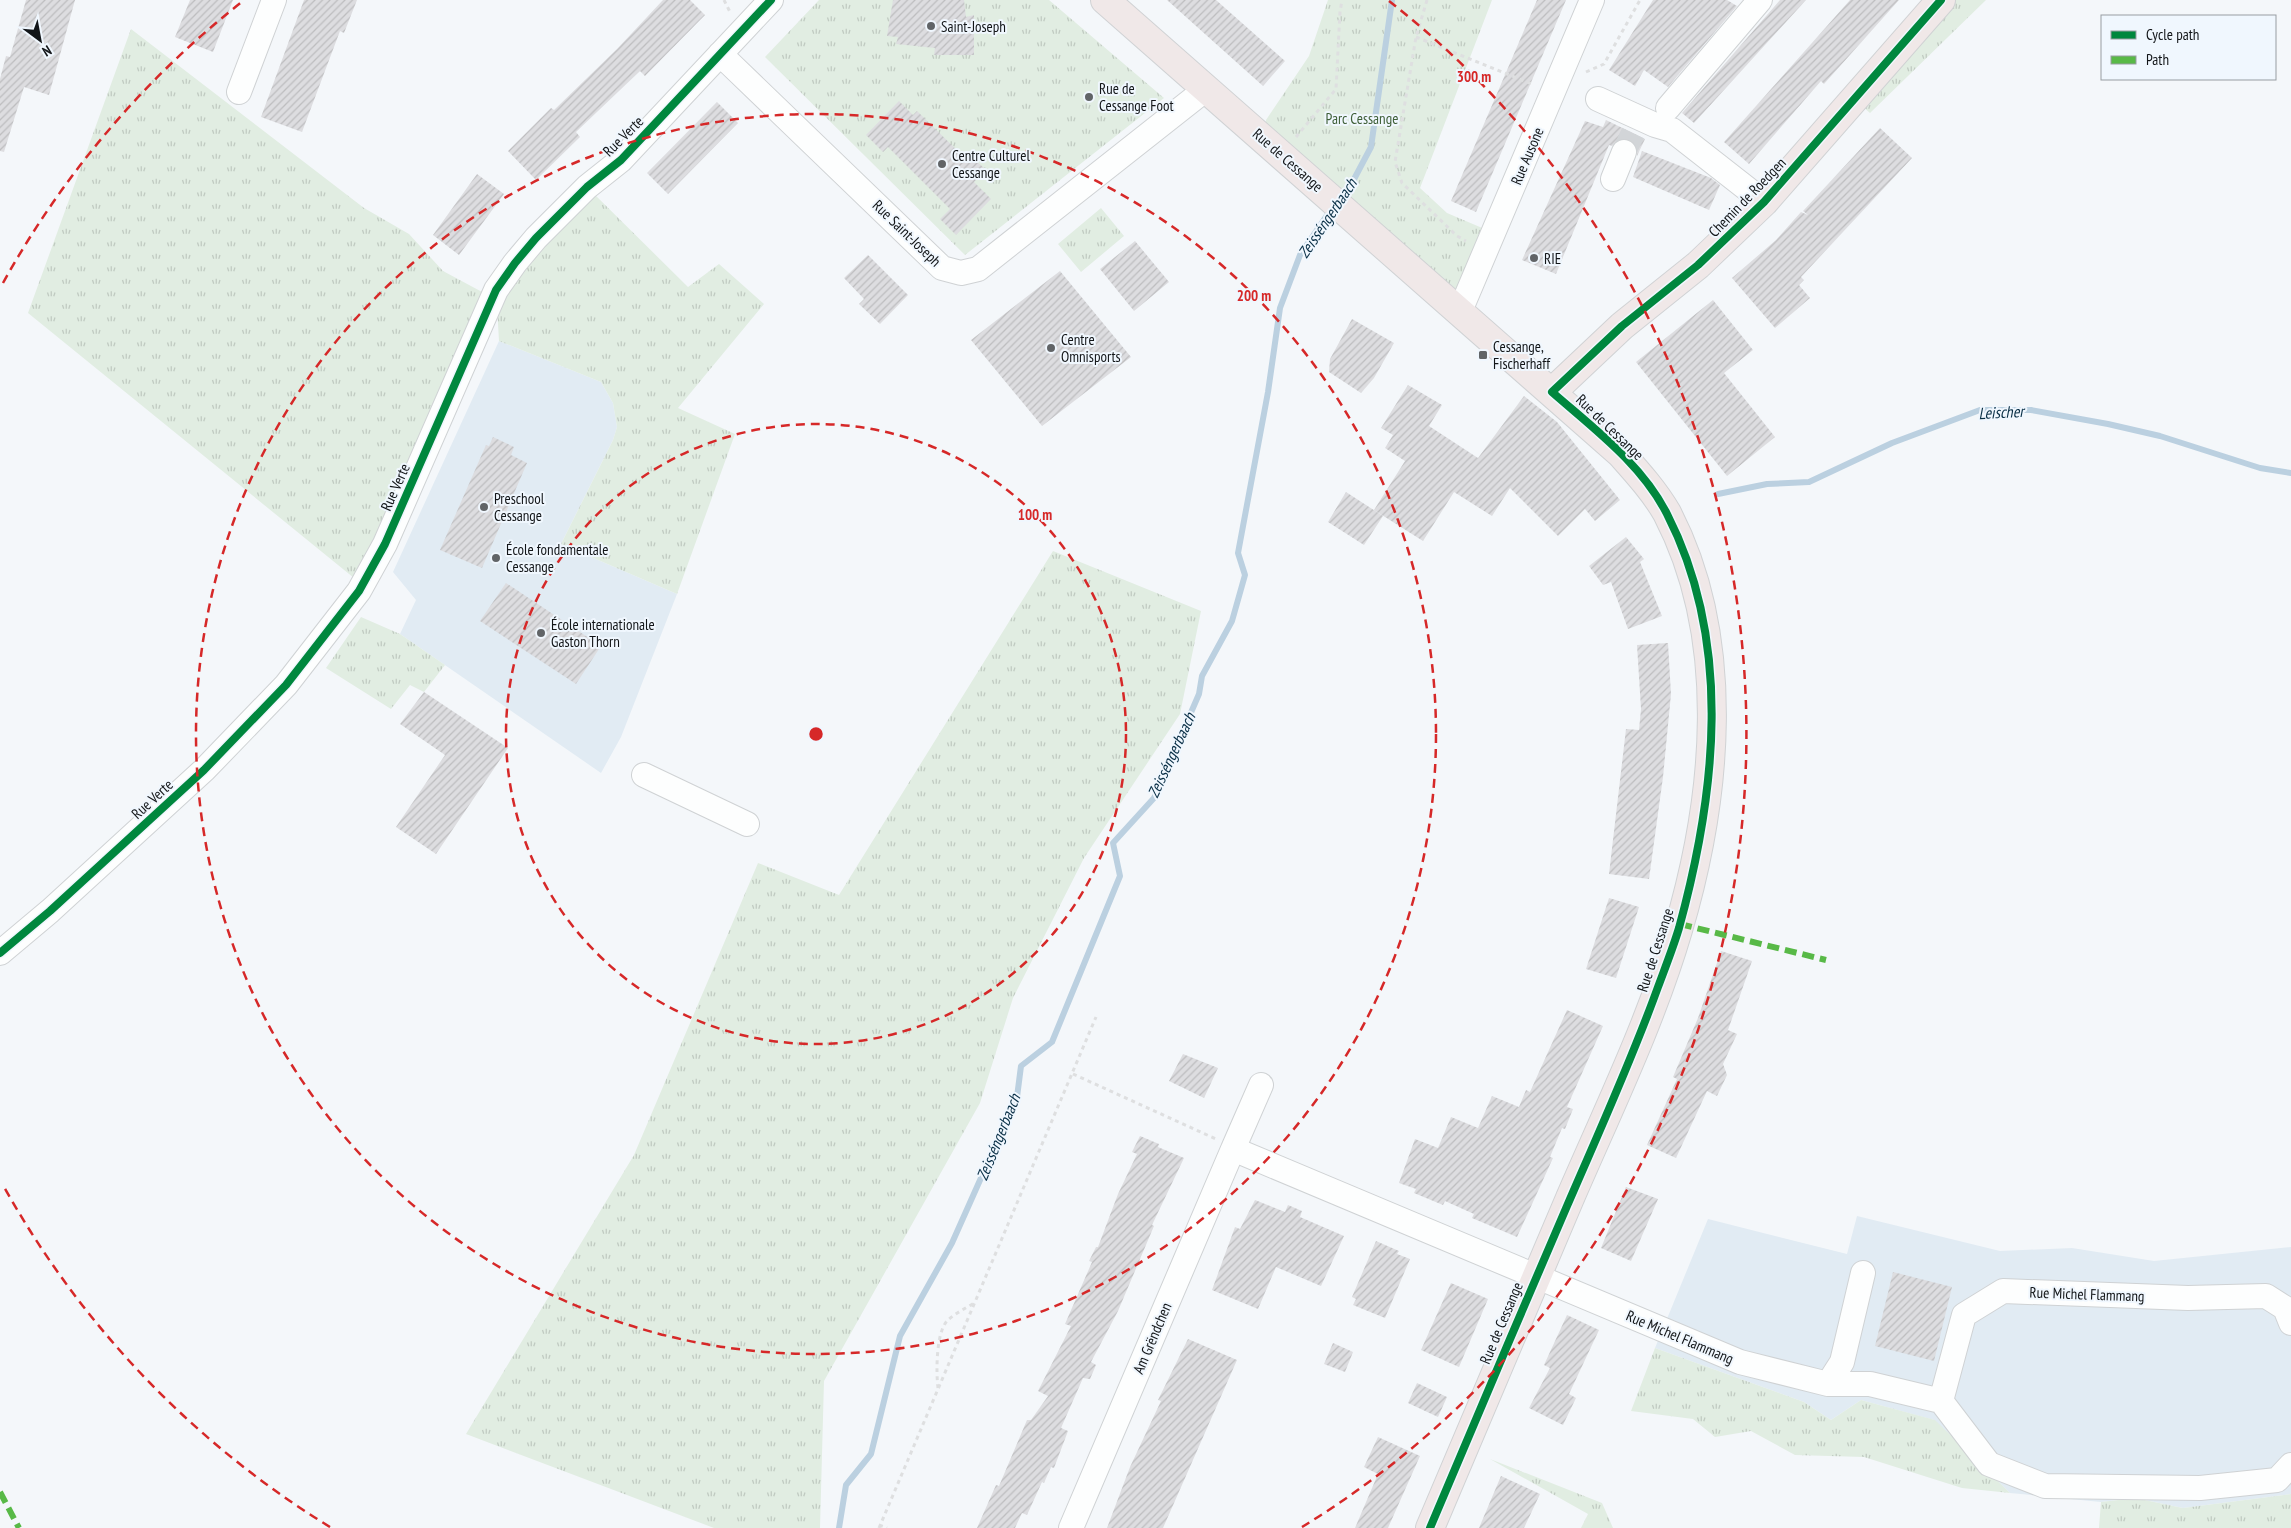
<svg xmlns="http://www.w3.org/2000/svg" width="2291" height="1528" font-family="'PT Sans Narrow',sans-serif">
<defs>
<pattern id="grass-tufts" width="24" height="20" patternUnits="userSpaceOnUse" patternTransform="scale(1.25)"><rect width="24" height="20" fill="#e1ede2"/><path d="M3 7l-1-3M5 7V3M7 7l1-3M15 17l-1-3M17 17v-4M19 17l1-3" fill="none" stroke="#c0cac1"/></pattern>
<pattern id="building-hatch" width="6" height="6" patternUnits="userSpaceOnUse" patternTransform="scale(1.25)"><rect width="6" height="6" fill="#dddde0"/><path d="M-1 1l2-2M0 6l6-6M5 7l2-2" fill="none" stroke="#bdbdbf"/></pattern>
</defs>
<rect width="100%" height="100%" fill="#f4f7fa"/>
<path fill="#e1ebf3" d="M499,341L601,382L613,403L617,427L613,440L561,544L677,594L621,737L601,773L400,634L416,600L393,572Z
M1857,1216L2000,1251L2072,1248L2154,1261L2291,1247V1494L2183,1508L2135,1498L2101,1502L2010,1493L1934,1420L1861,1400L1831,1420L1804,1402L1655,1348L1708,1219L1847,1254Z"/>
<path fill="url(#grass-tufts)" d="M819,0H1049L1164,98L965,255L765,57Z
M1328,0H1492L1420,188L1447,213L1494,233L1460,311L1263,138L1266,120L1309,56Z
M1955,0H1986L1870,113L1862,106Z
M131,29L364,208L409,234L443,271L484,293L380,529L354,578L28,313Z
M587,187L688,287L719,264L764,304L678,408L735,434L677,594L561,544L613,440L617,427L613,403L601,382L499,341L496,290Z
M1101,208L1124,236L1081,272L1058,244Z
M1053,551L1201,611L1180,714L1084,858L1013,998L980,1103L824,1381L820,1528H714L466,1434L634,1155L758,863L839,895Z
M361,617L400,634L445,665L424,692L410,685L391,709L326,668Z
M1655,1348L1804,1402L1831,1420L1861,1400L1935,1420L2010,1493L1962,1488L1864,1457L1795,1455L1751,1431L1715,1437L1693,1419L1631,1411Z
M1490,1459L1602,1503L1613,1528H1581L1588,1514Z
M2291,1494V1528H2099L2101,1502L2135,1498L2183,1508Z"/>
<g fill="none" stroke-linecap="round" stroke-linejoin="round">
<path stroke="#bbd0e0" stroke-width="6" d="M1340,198L1352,183L1371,147L1392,0
M1718,494L1767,484L1809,482L1892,443L1980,410H2031L2108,424L2160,436L2260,468L2291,473
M839,1528L846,1485L871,1454L900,1336L952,1243L1017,1097L1021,1066L1052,1042L1120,876L1113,843L1154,798L1199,694L1202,676L1232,621L1245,575L1238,553L1268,392L1280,308L1300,255L1332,208"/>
</g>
<path fill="url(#building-hatch)" d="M26,0H75L49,95L24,87L4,152L0,151V79L6,56L10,57Z
M190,0H233L213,52L175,37Z
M304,0H357L344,33L340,31L302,132L261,117Z
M663,0H690L705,15L645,76L640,71L576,132L580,137L536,180L508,151L551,108L554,110L617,49Z
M893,0H964L966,17L974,15V55H934L935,48L896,44L898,37L887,36Z
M1167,0H1216L1285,61L1263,86Z
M1537,0H1566L1476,212L1451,201Z
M1653,0H1727L1737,6L1668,87L1644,70L1635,86L1609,70Z
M1780,0H1806L1694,123L1682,113Z
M1850,0H1899L1824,84L1821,81L1749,164L1724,142Z
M899,101L913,115L917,111L965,158L969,154L986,170L974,182L991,199L956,235L940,219L950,209L888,147L883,152L866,135Z
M717,102L738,123L668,194L647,173Z
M1606,120L1645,139L1637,156L1635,144L1629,139H1622L1612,146L1609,145L1556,274L1522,260L1585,121L1603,127Z
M1880,128L1912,158L1801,277L1804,280L1799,285L1810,298L1775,328L1732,278L1776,240L1801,212L1808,215L1803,211Z
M1642,151L1711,178L1720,185L1709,210L1633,177Z
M477,174L504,194L459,255L433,235Z
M1135,241L1169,282L1134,311L1100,269Z
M868,255L908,295L880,324L859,304L864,299L844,278Z
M1060,271L1131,357L1042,426L971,340Z
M1713,300L1753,350L1724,373L1775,437L1727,476L1636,362Z
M1352,319L1394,343L1374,378L1361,393L1329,372L1330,359Z
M1408,385L1442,405L1429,426L1478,458L1524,396L1557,422L1620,500L1595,521L1585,509L1558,536L1510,488L1492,516L1454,492L1423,541L1374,510L1405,461L1385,448L1393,435L1381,428Z
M493,437L514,447L511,455L527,463L482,568L440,550L486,445L489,446Z
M1346,492L1383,516L1364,545L1328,522Z
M1626,537L1644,559L1640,562L1662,616L1628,629L1611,582L1603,585L1589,566Z
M506,583L601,646L576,684L480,621Z
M1668,643L1671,694L1663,777L1649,879L1609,874L1626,729L1639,730L1641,709L1637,645Z
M424,692L508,748L436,854L396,827L445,755L400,724Z
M1609,898L1639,907L1616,978L1586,969Z
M1721,951L1752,961L1728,1030L1737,1034L1723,1064L1727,1075L1717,1096L1707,1091L1676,1158L1647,1145L1677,1079L1673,1077L1698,1018Z
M1567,1010L1603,1026L1567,1107L1573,1109L1565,1129L1562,1128L1550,1157L1553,1158L1517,1237L1472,1218L1474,1214L1445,1201L1443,1205L1414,1193L1416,1189L1399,1183L1415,1139L1438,1148L1451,1117L1478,1128L1492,1096L1519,1107L1526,1090L1530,1092Z
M1183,1054L1218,1068L1204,1098L1169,1081Z
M1140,1136L1159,1144L1158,1147L1184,1158L1152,1225L1154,1226L1118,1311L1091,1362L1096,1365L1090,1379L1083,1378L1061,1428L1068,1431L1054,1468L1051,1467L1044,1483L1042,1482L1027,1515L1022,1513L1015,1528H977L996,1485L999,1486L1027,1420H1031L1048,1396L1038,1391L1071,1326L1065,1324L1092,1262L1089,1261L1096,1247H1098L1118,1194L1137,1154L1132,1152Z
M1626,1187L1658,1199L1631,1261L1601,1248Z
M1255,1200L1285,1212L1288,1205L1302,1211L1300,1217L1344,1236L1321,1286L1276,1267L1258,1309L1212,1290L1235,1227L1240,1229Z
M1376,1241L1399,1251L1397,1254L1410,1259L1385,1318L1353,1305L1356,1299L1352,1297Z
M1893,1272L1952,1287L1934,1361L1875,1346Z
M1451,1283L1488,1299L1459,1367L1421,1350Z
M1567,1315L1599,1330L1569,1394L1576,1398L1563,1425L1529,1408L1550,1368L1544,1365Z
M1188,1339L1237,1360L1163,1528H1107L1130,1467L1161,1401L1158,1400Z
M1333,1343L1353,1352L1345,1372L1324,1364Z
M1417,1383L1447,1397L1438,1417L1408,1403Z
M1378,1437L1420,1456L1388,1528H1355L1378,1474L1364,1467Z
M1501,1476L1540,1494L1524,1528H1479Z"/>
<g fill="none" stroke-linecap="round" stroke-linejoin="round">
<path stroke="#d2d5d8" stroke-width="24" stroke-dasharray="24 12" stroke-linecap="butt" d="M1624,152L1633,133"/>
<defs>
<path id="minor" d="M720,54L942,268L961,273L978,269L1206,89
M239,92L274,0
M1598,99L1655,125L1672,130L1764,202
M1668,108L1760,0
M1613,179L1624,152
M1460,311L1592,0
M644,775L747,824
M0,953L50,911L204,770L286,685L359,591L385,544L496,290L515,263L536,238L587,187L621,160L771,0
M1233,1149L1261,1085
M1828,1384L1842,1362L1863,1273
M1941,1401L1964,1315L2003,1291L2188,1298L2266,1296L2285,1308L2291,1323
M1071,1528L1233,1149L1740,1362L1828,1384H1870L1941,1401L1989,1464L2045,1486L2200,1488L2277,1480L2291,1465"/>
<path id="major" d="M1105,0L1621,454C1637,472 1655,492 1667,513C1733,640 1717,798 1678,930C1651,1022 1608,1110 1570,1198C1523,1308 1476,1418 1430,1528
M1552,392L1622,326L1698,265L1764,202L1941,0"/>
</defs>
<use href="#minor" stroke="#cfd2d4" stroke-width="26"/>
<use href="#major" stroke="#d0d2d4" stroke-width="30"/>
<path stroke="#dedfe0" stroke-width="3" stroke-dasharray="4 4" stroke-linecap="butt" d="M724,0L730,12
M1427,0L1416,37L1395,162L1402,183L1457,236L1466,241
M1416,37L1534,85
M1586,72L1604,64L1640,0
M1296,137L1336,89L1340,12L1342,0
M1073,1074L1216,1139
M938,1388C936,1372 936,1333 947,1321C954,1314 966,1308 974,1303
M879,1525L887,1528
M879,1528L1096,1017"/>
<use href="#minor" stroke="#fdfefe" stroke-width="24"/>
<use href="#major" stroke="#f0e8e8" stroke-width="28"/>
<path stroke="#58b947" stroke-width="6" stroke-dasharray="12 6" stroke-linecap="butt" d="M1680,924L1826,960
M0,1492L19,1528"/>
<defs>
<path id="cycleway" d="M0,953L50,911L204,770L286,685L359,591L385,544L496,290L515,263L536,238L587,187L621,160L771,0
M1430,1528C1475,1421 1521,1313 1567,1206C1598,1134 1631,1062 1658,987C1665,968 1673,948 1679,928C1716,793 1733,643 1667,514C1642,464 1593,428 1552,392L1622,326L1698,265L1764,202L1941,0"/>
</defs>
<use href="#cycleway" stroke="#f0f7fe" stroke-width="11"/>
<use href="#cycleway" stroke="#00873e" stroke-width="8"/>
</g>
<g fill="none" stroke="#d62828" stroke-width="2.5" stroke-dasharray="9 6">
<circle cx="816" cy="734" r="310"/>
<circle cx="816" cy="734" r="620"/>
<path d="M330 1527A930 930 0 0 1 3 1185M3 283A930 930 0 0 1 243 1M1389 1A930 930 0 0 1 1302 1527"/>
</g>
<g fill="#616467" stroke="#f0f7fe" stroke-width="2">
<circle cx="931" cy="26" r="5"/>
<circle cx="1089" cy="97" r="5"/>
<circle cx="942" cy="164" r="5"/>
<circle cx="1534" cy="258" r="5"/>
<circle cx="1051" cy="348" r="5"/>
<rect x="1478" y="350" width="10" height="10" rx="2.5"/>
<circle cx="484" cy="507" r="5"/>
<circle cx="496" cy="558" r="5"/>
<circle cx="541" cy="633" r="5"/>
</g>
<g text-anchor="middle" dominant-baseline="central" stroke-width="4" stroke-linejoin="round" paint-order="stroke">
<g font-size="15" fill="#121518" stroke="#f0f7fe" text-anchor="start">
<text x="941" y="26">Saint-Joseph</text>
<text x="1099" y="88">Rue de<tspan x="1099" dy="17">Cessange Foot</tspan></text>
<text x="952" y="155">Centre Culturel<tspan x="952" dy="17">Cessange</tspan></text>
<text x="1544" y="258">RIE</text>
<text x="1061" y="339">Centre<tspan x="1061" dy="17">Omnisports</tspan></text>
<text x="1493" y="346">Cessange,<tspan x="1493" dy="17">Fischerhaff</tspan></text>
<text x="494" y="498">Preschool<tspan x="494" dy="17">Cessange</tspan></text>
<text x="506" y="549">École fondamentale<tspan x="506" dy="17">Cessange</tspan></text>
<text x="551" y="624">École internationale<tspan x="551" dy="17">Gaston Thorn</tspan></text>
</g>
<g font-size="15" fill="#3e5f37" stroke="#f0f7fe">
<text x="1362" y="118">Parc Cessange</text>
</g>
<g font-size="15" fill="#121518" stroke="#f0f7fe">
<text transform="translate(623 136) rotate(-45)">Rue Verte</text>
<text transform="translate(1527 156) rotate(-67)">Rue Ausone</text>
<text transform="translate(1288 160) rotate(41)">Rue de Cessange</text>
<text transform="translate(1747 197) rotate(-46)">Chemin de Roedgen</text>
<text transform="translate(907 233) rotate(44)">Rue Saint-Joseph</text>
<text transform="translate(1610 427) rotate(44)">Rue de Cessange</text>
<text transform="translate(395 487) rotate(-66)">Rue Verte</text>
<text transform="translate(152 799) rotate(-43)">Rue Verte</text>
<text transform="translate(1655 950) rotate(-72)">Rue de Cessange</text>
<text transform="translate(2087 1294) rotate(2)">Rue Michel Flammang</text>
<text transform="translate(1501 1323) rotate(-67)">Rue de Cessange</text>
<text transform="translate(1680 1337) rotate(23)">Rue Michel Flammang</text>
<text transform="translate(1152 1338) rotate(-67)">Am Grëndchen</text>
</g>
<g font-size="16" font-style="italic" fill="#082e45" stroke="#f0f7fe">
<text transform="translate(1327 218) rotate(-56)">Zeisséngerbaach</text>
<text transform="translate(2001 412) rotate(-3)">Leischer</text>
<text transform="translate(1171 755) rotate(-65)">Zeisséngerbaach</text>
<text transform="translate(998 1137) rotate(-68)">Zeisséngerbaach</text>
</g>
</g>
<circle cx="816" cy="734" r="8" fill="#d62828" stroke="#f0f7fe" stroke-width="2.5"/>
<g font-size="15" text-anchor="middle" font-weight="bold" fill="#d62828" stroke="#f0f7fe" stroke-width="4" stroke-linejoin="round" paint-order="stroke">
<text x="1474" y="82">300 m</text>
<text x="1254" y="301">200 m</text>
<text x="1035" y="520">100 m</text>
</g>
<rect x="2101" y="15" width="175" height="65" fill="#f0f7fe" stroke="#979da2"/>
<rect x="2111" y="31" width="25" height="8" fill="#00873e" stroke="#979da2"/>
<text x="2146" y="40" font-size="15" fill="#121518">Cycle path</text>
<rect x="2111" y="56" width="25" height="8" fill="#58b947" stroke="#979da2"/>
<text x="2146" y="65" font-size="15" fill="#121518">Path</text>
<g transform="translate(40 40) rotate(148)" stroke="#f0f7fe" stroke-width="4" paint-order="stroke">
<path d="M0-4L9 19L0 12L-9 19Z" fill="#121518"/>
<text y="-8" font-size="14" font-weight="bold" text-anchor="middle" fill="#121518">N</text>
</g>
</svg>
